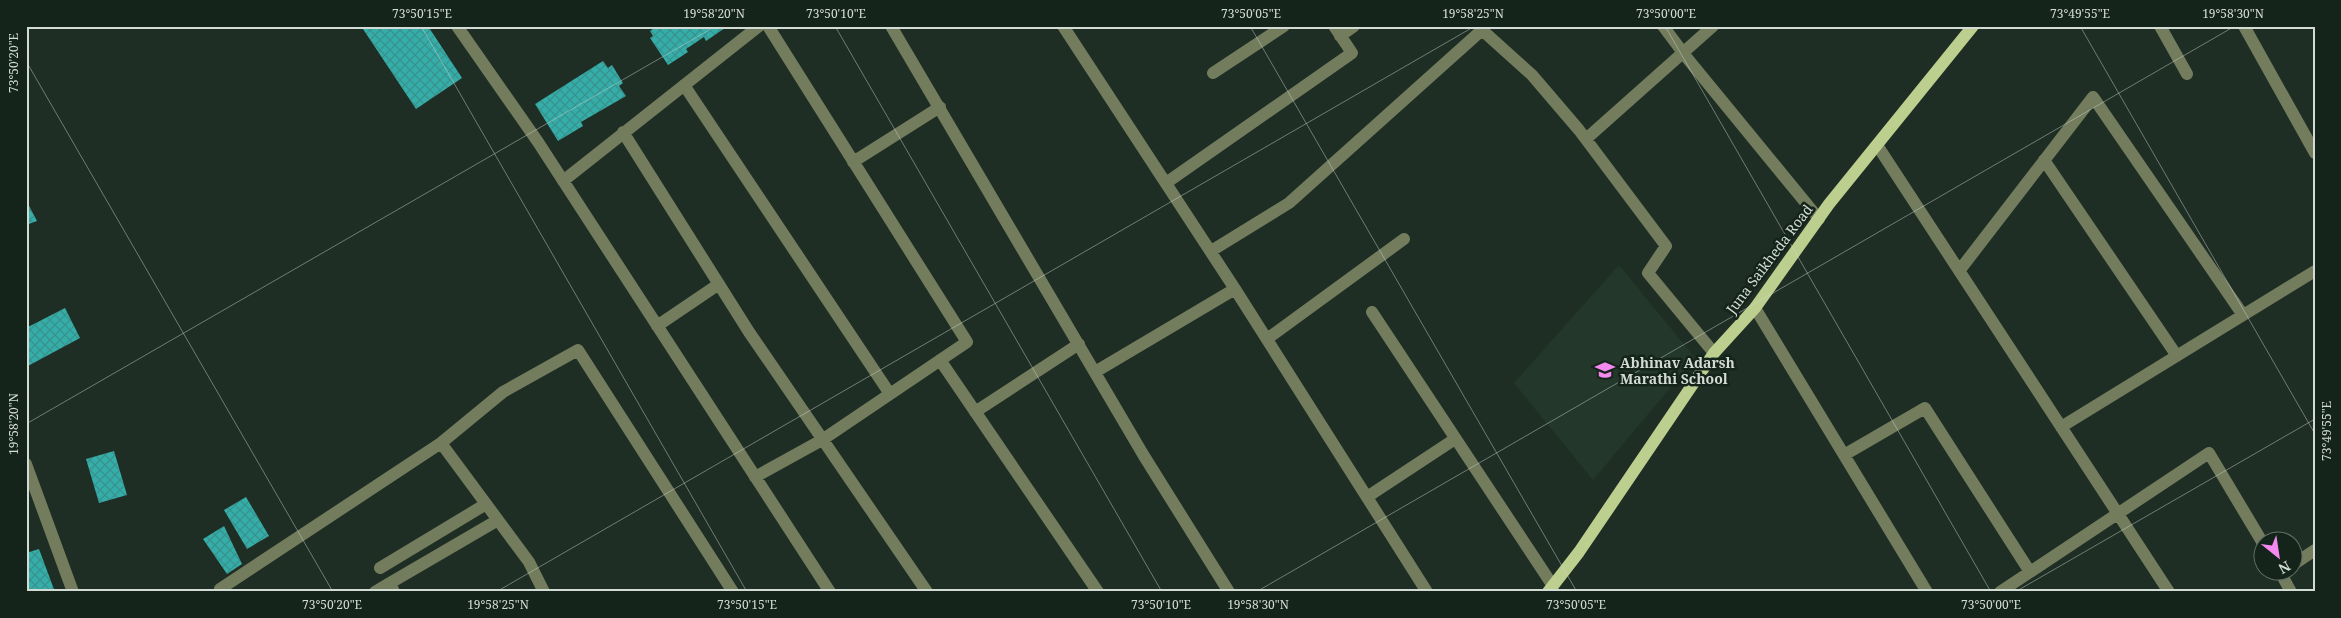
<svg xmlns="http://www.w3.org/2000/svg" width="2341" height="618" font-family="'Noto Serif',serif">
<defs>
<pattern id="building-cross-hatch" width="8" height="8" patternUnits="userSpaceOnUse" patternTransform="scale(1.25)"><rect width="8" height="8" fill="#35ada8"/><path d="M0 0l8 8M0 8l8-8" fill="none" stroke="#38928e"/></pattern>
</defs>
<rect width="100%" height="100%" fill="#1f2e24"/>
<path fill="#23382a" d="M1619,265L1695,358L1593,480L1514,383Z"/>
<path fill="url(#building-cross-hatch)" d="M361,26H428L462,78L416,109Z
M657,26H724L725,28L706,41L704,37L686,49L688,52L668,65L650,38L653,36L650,31Z
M603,61L608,68L612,65L623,83L619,86L626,96L581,122L583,126L558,141L535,104Z
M26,200L37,221L26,225Z
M65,308L80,338L26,367V328Z
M114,451L127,495L99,503L86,459Z
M246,497L269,536L247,549L224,510Z
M224,526L242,564L227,574L203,539Z
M39,549L55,592H26V553Z"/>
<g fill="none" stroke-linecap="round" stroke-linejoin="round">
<path stroke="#737c5d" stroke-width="12" d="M457,26L538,142L830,592
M891,26L1144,456L1229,592
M1063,26L1235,289L1095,372
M1663,26L1687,58L1819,219
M2160,26L2187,74
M2244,26L2315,153
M1482,30L1532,75L1579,130L1666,246L1648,273L1714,353
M1340,36L1354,26
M1213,73L1284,26
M684,85L890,394
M623,132L749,332L927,592
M1586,139L1713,26
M1877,145L2169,592
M2044,160L2177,356
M853,162L940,107
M563,181L759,26
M1166,183L1352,53L1334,26
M1211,251L1289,203L1482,30L1479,26
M1959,271L2093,97L2243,315
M1235,289L1427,592
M1755,308L1927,592
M1372,312L1553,586
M657,326L719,284
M1267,339L1404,239
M940,360L1098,592
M975,412L1079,344
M2061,427L2315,271
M441,443L529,562L544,592
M1844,455L1925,408L2030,572
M26,464L73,592
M755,477L822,440L967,342L768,26
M1367,497L1455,439
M2294,564L2315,550
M380,568L486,504
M2279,570L2291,592
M390,583L498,520
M221,592L220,589L441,443L503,392L578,350L733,592
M375,592L390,583L394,592
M2000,592L2209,453L2264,545"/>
<path stroke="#bccf8e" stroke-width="12" d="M1548,592L1579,552L1714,353L1755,308L1829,204L1973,26"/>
</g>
<path fill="none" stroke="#d2dcd5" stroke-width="1" stroke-opacity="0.45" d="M421,26L747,592M835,26L1162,592M1250,26L1577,592M1665,26L1991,592M2080,26L2315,434M26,61L333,592M26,424L716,26M496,592L1475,26M1256,592L2235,26M2015,592L2315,419"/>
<defs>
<symbol id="school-bare" viewBox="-9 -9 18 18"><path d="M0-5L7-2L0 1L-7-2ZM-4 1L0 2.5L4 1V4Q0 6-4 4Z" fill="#f489ef" stroke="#15241b" stroke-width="2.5" paint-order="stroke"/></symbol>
</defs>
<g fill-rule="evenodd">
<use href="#school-bare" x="1591" y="356" width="28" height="28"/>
</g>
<g text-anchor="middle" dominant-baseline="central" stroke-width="5" stroke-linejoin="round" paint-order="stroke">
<g font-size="14" fill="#d2dcd5" stroke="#15241b">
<text transform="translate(1769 259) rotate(-53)">Juna Saikheda Road</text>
</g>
<g font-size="14" font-weight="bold" fill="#d2dcd5" stroke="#15241b" text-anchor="start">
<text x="1620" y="362">Abhinav Adarsh<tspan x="1620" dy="16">Marathi School</tspan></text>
</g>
</g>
<rect width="2341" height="618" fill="none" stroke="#15241b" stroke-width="55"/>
<g transform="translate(2278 556) rotate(150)"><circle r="24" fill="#15241b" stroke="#616e65"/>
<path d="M0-4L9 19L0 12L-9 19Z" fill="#f489ef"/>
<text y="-8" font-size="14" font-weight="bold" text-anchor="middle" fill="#d2dcd5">N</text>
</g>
<rect x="28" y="28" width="2286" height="562" fill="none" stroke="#d2dcd5" stroke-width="2"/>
<g font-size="12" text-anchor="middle" fill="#d2dcd5">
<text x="422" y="18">73°50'15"E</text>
<text x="714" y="18">19°58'20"N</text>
<text x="836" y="18">73°50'10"E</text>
<text x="1251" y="18">73°50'05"E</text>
<text x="1473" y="18">19°58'25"N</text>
<text x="1666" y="18">73°50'00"E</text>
<text x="2080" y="18">73°49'55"E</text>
<text x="2233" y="18">19°58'30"N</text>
<text transform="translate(14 63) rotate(-90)" y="4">73°50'20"E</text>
<text transform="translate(14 424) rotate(-90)" y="4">19°58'20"N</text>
<text transform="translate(2327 431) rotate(-90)" y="4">73°49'55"E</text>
<text x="332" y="609">73°50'20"E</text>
<text x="498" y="609">19°58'25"N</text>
<text x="747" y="609">73°50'15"E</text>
<text x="1161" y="609">73°50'10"E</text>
<text x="1258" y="609">19°58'30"N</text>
<text x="1576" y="609">73°50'05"E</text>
<text x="1991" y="609">73°50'00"E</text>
</g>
</svg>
